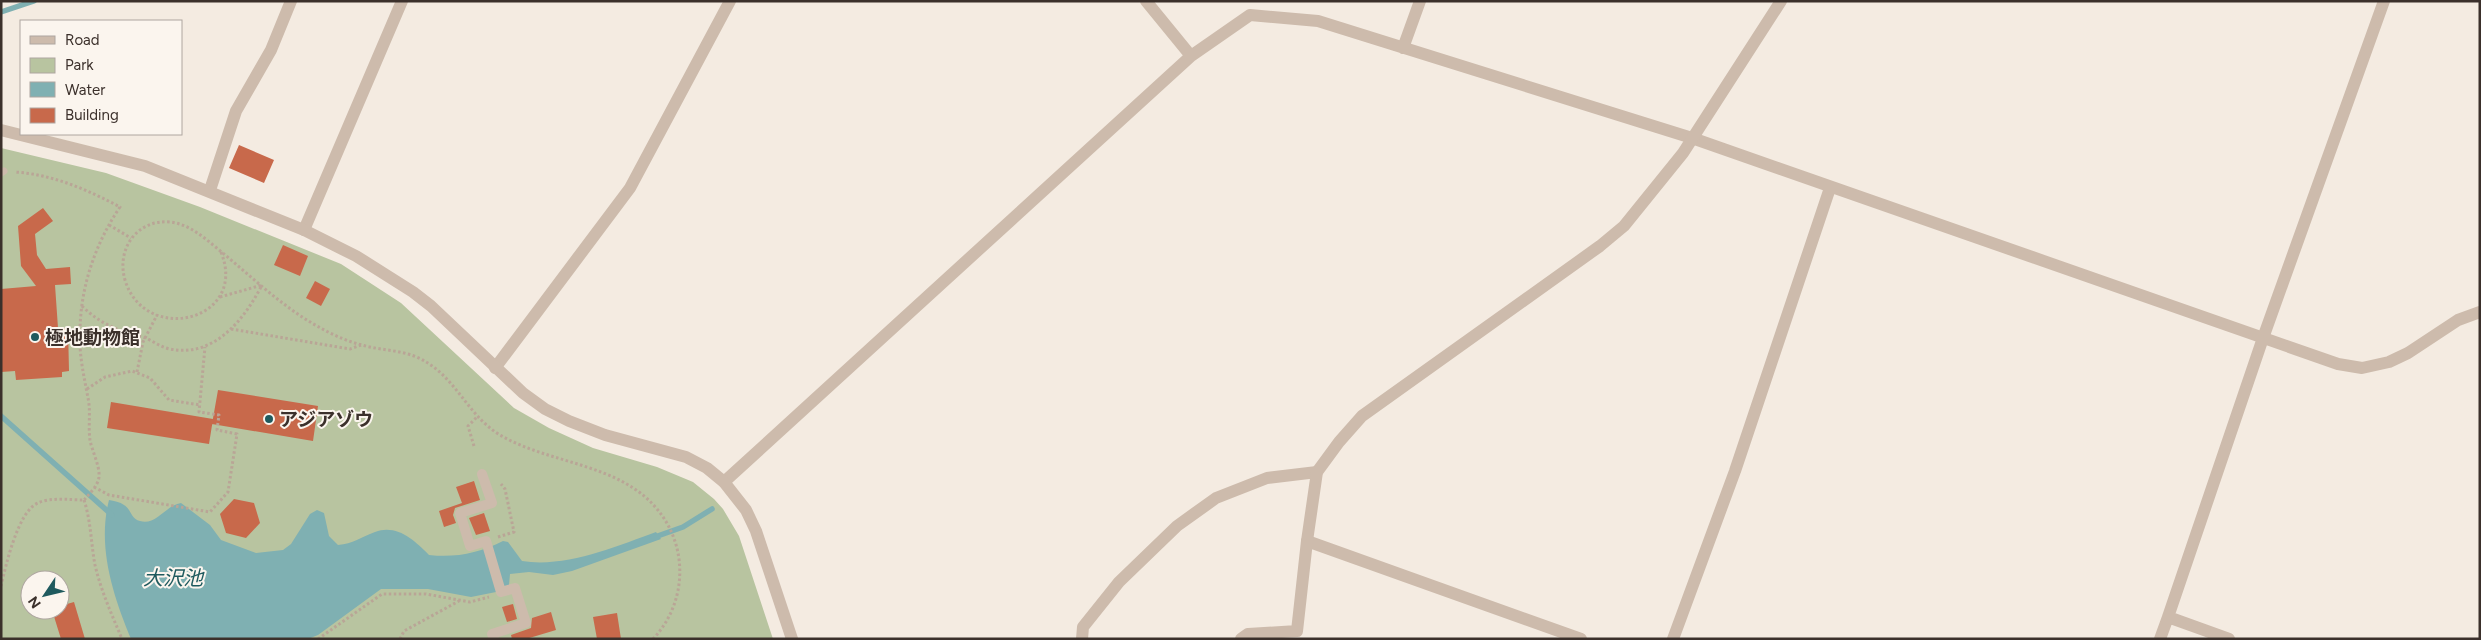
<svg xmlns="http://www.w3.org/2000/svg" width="2481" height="640" font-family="Figtree,'Noto Sans JP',sans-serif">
<rect width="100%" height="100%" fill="#f4ebe1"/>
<path fill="#b8c4a0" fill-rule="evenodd" d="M1,148L106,173L200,207L341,264L401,303L514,408L549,428L593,448L657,467L693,482L714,499L723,509L739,536L773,639H1ZM30,580H60V610H30Z"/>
<path fill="#7fb0b2" d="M109,500C114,501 120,502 124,505C131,509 131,519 140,521C156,526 166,505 181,503L210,525L221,540L256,553L283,550L291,544L310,514L317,510L324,513L329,536L338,545C353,544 361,537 375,532C397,524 414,540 429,555C456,558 479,553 503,541L508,542L522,561C565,568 615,547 656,532L661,539L572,571L553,575L529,572L510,574L509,585L496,592L471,597L428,589H381L318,635L308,639H131C113,595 97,547 109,500Z"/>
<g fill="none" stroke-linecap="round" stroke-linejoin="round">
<path stroke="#7fb0b2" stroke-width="5.5" d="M1,12L34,1
M1,416L112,515
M652,538L683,527L712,509"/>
</g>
<path fill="#c8694b" d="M239,145L274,160L264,183L229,168Z
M43,208L53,221L35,234L37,255L46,269L70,267L71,284L55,285L58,328H68L69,371L62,372V377L16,380L15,371L1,372V289L36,286L21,266L18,226Z
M283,245L308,256L300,276L274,265Z
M315,281L330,289L321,306L306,298Z
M218,390L318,406L313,441L212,424Z
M111,402L213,419L209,444L107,428Z
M474,481L480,500L455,508L453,515L456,523L444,527L439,511L462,503L456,487Z
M234,499L254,503L260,523L246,538L226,533L220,514Z
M484,513L490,531L476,535L469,518Z
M74,602L85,639H61L52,610H60V606Z
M513,604L517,619L507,622L502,607Z
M551,612L556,630L526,639H512L511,635L531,628L532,618Z
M617,613L621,639H597L593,617Z"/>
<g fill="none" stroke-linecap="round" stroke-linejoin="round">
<path stroke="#b9a596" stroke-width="3" stroke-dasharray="2.5 2.5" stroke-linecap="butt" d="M109,225L131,238
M221,252C249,321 145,346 125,280C116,249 137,219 170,222C191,224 209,242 224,254C254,279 283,307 317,326C331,334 346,341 362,345C379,350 398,350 414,356C455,372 465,414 500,435C549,464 619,463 657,509C689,547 687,603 653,639
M220,297L262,285
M82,306C99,323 118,331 142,337C151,339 159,347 170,349C214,358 244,320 262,285
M231,329L350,349L361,345
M137,372L143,342L157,315
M87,389L105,377L132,371L150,378L169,400L200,405
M474,446L468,426L477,417
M94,487L109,495L210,512L228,492L237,434L217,430L219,415L199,412L205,347
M84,500C91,521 91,544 95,565C101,591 112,615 122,639
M498,537L514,532L505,489L501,484
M1,586C6,565 18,511 38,503C50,497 71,500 84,500C89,494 98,486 99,477C100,466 92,451 90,440C88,426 91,411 88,398C84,376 79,356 80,333C80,288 95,244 120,207C88,190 52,174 14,172
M318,639L382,594H426L470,602L489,597
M400,639L404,631L459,601"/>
<path stroke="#cdbbac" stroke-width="7" d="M1,173L4,171"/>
<path stroke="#cdbbac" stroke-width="10" d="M482,474L492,503L460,513L470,546L486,541L501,592L515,588L526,623L492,634L494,639"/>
<path stroke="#cdbbac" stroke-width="12" d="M1146,1L1191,56
M1403,48L1420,1
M210,190L236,111L271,50L291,1
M304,230L402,1
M495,368L630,188L730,1
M724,482L1191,56L1250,15L1318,21L1692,138L2338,364L2362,368L2389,362L2408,353L2458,320L2480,312
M1307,541L1581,639
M2168,617L2263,338L2384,1
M1082,639L1083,627L1119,582L1177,526L1216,498L1267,478L1317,472
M1673,639L1735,471L1830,188
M2160,639L2168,617L2229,639"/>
<path stroke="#cdbbac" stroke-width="12" d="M1,130L145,166L304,230L356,256L413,292L431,306L523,393L545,409L569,421L605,435L686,457L707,468L724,482L746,510L756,531L792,639
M1241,639L1248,634L1297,631L1307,541L1317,472L1339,442L1362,416L1600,246L1624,226L1683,153L1781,1"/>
</g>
<g fill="#1f5a5e" stroke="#fbf5ee" stroke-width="2">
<circle cx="35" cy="337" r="5"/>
<circle cx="269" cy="419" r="5"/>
</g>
<g text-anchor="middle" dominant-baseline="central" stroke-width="4" stroke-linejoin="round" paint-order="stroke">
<g font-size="19" font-weight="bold" fill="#3b302b" stroke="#fbf5ee" text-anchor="start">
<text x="45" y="337">極地動物館</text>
<text x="279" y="419">アジアゾウ</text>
</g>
<g font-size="20" font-style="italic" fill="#1f5a5e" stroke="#fbf5ee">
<text x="173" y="578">大沢池</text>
</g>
</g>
<rect width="2481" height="640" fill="none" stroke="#3b302b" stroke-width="5"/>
<rect x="20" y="20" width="162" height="115" fill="#fbf5ee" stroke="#aea6a0"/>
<rect x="30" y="36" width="25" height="8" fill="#cdbbac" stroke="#aea6a0"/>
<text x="65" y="45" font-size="15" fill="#3b302b">Road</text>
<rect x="30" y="58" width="25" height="15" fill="#b8c4a0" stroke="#aea6a0"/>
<text x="65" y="70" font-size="15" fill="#3b302b">Park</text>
<rect x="30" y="82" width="25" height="15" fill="#7fb0b2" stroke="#aea6a0"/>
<text x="65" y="95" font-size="15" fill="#3b302b">Water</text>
<rect x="30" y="108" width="25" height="15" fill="#c8694b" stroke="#aea6a0"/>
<text x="65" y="120" font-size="15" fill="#3b302b">Building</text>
<g transform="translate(45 595) rotate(235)"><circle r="24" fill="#fbf5ee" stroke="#aea6a0"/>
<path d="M0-4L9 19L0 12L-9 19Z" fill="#1f5a5e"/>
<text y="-8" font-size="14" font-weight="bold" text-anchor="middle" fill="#3b302b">N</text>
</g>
</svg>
